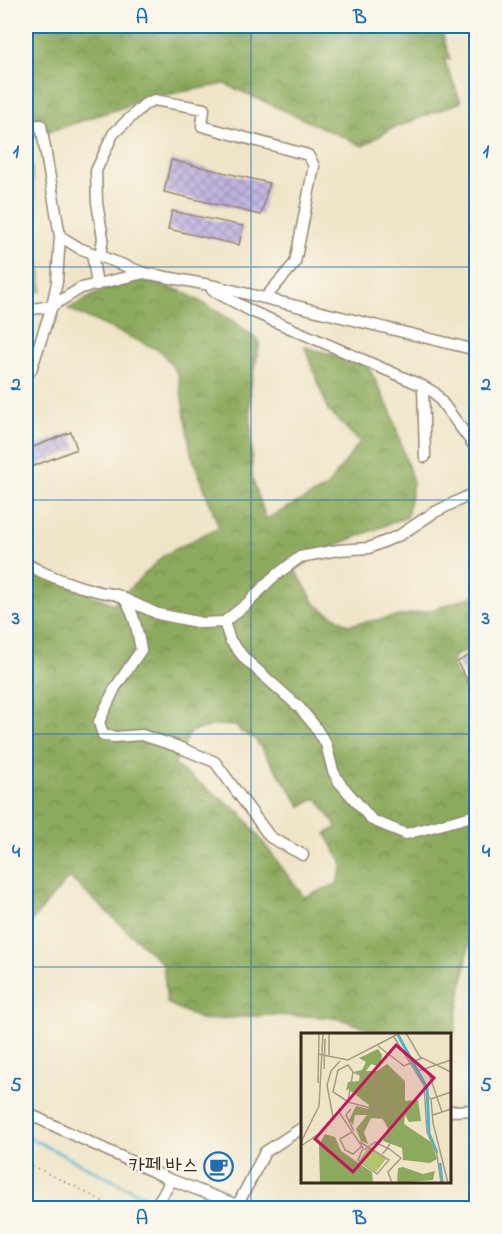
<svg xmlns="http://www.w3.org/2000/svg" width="502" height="1234" font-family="'Indie Flower','Poor Story',sans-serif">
<defs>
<pattern id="forest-crowns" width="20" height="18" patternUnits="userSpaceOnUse" patternTransform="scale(1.5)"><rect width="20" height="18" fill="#8caa5d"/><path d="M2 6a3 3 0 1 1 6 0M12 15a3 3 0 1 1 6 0" fill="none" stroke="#748b4c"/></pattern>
<pattern id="building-cross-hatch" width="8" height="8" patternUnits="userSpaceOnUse" patternTransform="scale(1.5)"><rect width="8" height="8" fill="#beb1df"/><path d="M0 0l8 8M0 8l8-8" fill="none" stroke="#9c90b4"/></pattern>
</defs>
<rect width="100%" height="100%" fill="#fbf7ec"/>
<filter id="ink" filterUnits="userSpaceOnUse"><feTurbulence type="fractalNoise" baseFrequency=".0167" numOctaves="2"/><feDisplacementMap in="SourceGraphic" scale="12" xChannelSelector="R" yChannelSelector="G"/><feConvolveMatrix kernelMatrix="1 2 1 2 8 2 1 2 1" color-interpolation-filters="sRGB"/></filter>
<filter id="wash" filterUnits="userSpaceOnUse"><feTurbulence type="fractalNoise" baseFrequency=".008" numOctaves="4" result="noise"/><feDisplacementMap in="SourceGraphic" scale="24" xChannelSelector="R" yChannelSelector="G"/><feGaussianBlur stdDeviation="1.35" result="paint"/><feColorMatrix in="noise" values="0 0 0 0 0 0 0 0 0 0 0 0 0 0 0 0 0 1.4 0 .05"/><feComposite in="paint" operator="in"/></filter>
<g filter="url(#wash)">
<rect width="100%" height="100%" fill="#efe4c7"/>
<path fill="url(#forest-crowns)" stroke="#646a3e" stroke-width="1.5" fill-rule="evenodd" d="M26,26H440L450,59H444L461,102L391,129L363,146L225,84L154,97L51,131L26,130Z
M142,280L184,292L235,322L260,342L250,387L252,478L266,519L326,488L360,442L328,410L305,347L367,364L391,412L413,482L407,517L333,546L295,570L316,605L348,625L428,611L476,595V645L453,657L452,666L476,708V911L474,915L454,1034H384L340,1019L326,1017L270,1015L202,1020L167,1003L163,964L69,877L26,928V558L59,581L114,604L164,555L219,527L191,453L178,374L161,351L68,309L105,289ZM215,725L237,726L240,731L255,739L301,806L317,798L337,827L326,834L343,865L337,884L304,897L241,813L174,765L190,732Z"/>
<path fill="#b1c569" stroke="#767844" stroke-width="1.5" d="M26,131H29L42,291L26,293Z"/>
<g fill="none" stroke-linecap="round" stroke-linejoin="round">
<path stroke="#4bb4ca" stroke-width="3" d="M26,1136L155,1202
M161,1205L168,1208"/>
</g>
<g id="blocks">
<path fill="url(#building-cross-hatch)" d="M171,160L269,183L261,215L164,192Z
M172,211L243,226L239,245L168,229Z
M71,432L77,449L31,467L26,450Z
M477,651V697L457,662Z"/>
</g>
</g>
<g filter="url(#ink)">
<use href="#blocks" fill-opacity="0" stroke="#958772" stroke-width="1.5"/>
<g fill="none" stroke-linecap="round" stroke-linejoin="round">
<defs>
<path id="minor" d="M26,126L41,125L60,236L79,248L144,273L215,286L476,350
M92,253L97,285
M100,256L103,238L97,203L96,171L113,134L145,104L154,100L204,109L202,126L308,155L314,166L295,263L265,298
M212,290L251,311L423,386L425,457
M26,310L52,306L81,288L144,273
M26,373L31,370L52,306L57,282L60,236
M423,386L435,393L476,448
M26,564C48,576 75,586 100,592C109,594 120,593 126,601C135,616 138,634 141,650L115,688L99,722L103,735L114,737L142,735L176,746L215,762L270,837L303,855
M125,599L158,614L202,623L224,622L249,602L271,579L300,557L338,550L369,548L400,535L433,513L476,492
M224,622L230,640L245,659L299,707L314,725L326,744L333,771L339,782L372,820L406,834L476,815
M26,1110L33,1116L169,1179L245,1208
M450,1111L476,1110
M26,1206L30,1208
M154,1208L167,1188L169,1179
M236,1208L265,1152L302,1128"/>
</defs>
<use href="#minor" stroke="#958772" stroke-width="13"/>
<path stroke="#958772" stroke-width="1.5" stroke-dasharray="1.5 4.5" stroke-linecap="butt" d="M26,1163L74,1186L115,1208"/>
<use href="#minor" stroke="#fff" stroke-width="10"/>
</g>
</g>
<path fill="none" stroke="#1f6fb2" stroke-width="1.5" stroke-opacity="0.55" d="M251,26V1208M26,267H476M26,500H476M26,734H476M26,967H476"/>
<defs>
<symbol id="cafe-ring" viewBox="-11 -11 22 22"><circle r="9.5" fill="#fbf7ec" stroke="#1f6fb2" stroke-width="1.5"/><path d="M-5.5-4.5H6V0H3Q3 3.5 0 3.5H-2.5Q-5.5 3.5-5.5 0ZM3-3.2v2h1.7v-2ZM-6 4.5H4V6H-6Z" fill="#1f6fb2"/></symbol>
</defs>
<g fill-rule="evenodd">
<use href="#cafe-ring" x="202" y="1150" width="33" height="33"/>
</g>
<g text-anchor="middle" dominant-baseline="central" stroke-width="4.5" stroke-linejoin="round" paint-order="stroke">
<g font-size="20" fill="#3b2a1e" stroke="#fbf7ec" text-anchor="end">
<text x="198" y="1166">카페 바스</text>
</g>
</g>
<g transform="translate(301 1033)">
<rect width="150" height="150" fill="#efe4c7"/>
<path d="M77,16L81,22L79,34L70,31L65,38H76L86,31L104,48V68L117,67L120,88L108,89L104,82L103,91L130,109L136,126L129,130L102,127L101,115L82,108L87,95L83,86L70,85L63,99L67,111L60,108L55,96L66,82H54L52,92L48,87L55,73L67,76L68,72L47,56L45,58L47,49L58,48L59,41L53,39L61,37L65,29L58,25ZM24,101L34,104L40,118L71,139L72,150H19L18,112ZM102,134L122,141L134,138L132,147L96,150L97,135Z" fill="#8caa5d"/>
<path d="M68,114L85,126L75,139L58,127Z" fill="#b1c569"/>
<path fill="none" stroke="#4bb4ca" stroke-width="3" d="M97,2L126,55L128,100L136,120M139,130L141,149"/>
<path fill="none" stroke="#a79a83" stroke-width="1.5" d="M28,0V22M105,0L119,24L150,39M93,4L123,52L126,99L136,122L140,150M77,13L103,33L121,25M17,21L47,27L99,0M23,36L24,6M117,38L150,27M128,41L141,79M17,50L18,0M85,54L86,67L92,76L82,85L93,105L86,115M125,62L130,66L132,90L147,150M130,66L150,59M46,68L32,59L37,37L47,32L52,39M50,76L45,82L53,98M76,77V49L52,39L47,69L76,77L82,85M38,79L62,115L57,127L76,141L88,127L59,109M132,82L150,76M51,99L39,106L44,117L52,121L61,113M0,109L18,73L22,0M0,113L19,100L32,84L26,52L30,38L39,28M63,117L74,109L86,115M81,121L87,115L100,125L87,139L91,150"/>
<path fill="#c2185b" fill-opacity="0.15" stroke="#c2185b" stroke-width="3" d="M95,12L133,45L52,139L14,106Z"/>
<rect width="150" height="150" fill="none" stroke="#3b2a1e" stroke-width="3"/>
</g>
<rect width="502" height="1234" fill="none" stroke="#fbf7ec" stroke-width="66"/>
<rect x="33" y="33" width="436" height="1168" fill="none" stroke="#1f6fb2" stroke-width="2"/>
<g font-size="20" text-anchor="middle" font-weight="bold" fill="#1f6fb2">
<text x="142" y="23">A</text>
<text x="360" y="23">B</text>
<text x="16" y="157">1</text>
<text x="486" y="157">1</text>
<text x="16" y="390">2</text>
<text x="486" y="390">2</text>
<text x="16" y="624">3</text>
<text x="486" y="624">3</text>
<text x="16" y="857">4</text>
<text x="486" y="857">4</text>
<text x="16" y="1091">5</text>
<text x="486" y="1091">5</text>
<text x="142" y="1224">A</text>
<text x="360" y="1224">B</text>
</g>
</svg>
